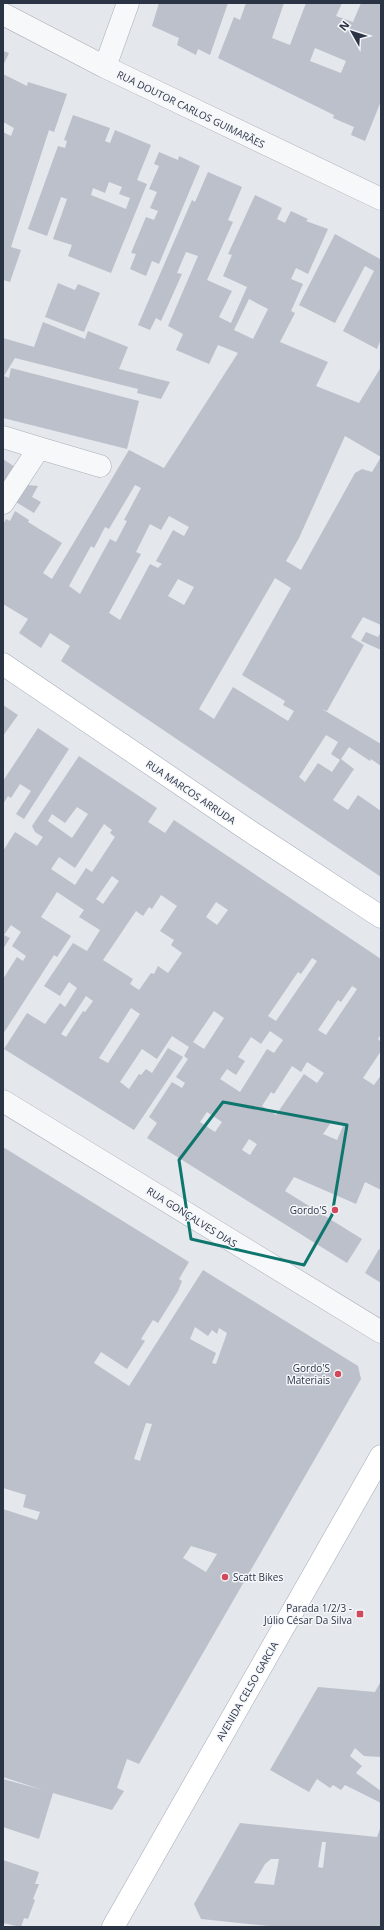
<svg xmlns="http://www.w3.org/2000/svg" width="384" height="1930" font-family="'Open Sans',sans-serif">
<rect width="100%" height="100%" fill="#e4e7ec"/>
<path fill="#bbc0ca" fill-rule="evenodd" d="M159,3H228L210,55L198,49L196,55L177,45L179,38L152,26Z
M246,3H284L272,38L290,45L306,3H342L336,16L353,22L361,3H381V101L365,141L351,135L354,127L333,118L334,115L218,58L234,17L240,20ZM315,48L346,61L341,73L310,61Z
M3,51L9,53L3,66Z
M3,74L27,86L28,82L67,94L54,132L49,130L11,247L21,250L10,282L3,280V132L11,136L14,128L3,122Z
M73,115L110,128L105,141L110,143L115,130L151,145L137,180L147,184L111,273L68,256L72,245L53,239L67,199L61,197L47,236L28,229L58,146L65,148L67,141L64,140ZM109,182L122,187L119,194L130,198L126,209L91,195L93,188L105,193Z
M159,152L178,160L179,156L200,166L159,264L152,261L146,276L130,269L136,254L131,253L146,217L154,220L158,211L150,208L157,192L149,189L159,166L154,164Z
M208,172L242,187L228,220L233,222L207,280L232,291L219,317L231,323L247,287L223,276L232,255L228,254L255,195L282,208L277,219L285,223L291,211L308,219L306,221L328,229L308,274L296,268L291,279L303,284L291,311L295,313L280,342L328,362L316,386L359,403L381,367V625L363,617L351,637L364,645L327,711L322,709L381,744V766L371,759L370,761L349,747L341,759L354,769L333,800L348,810L358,795L381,811V877L61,661L70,646L50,633L41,648L19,633L28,619L3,604V524L6,519L10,521L15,511L29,520L28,522L62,543L43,573L52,579L129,450L164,468L238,353L218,345L209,364L176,350L183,334L168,326L198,256L186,252L177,273L182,274L161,321L156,318L150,330L138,325L192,200L195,202ZM249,299L268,309L253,339L234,330ZM345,436L381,457L372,472L362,469L355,473L301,570L286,561L299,538ZM135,485L141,488L124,520L127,521L116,542L110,539L80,594L69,586L91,546L94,548L105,527L109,529ZM169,516L189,527L184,536L173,530L156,561L162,564L158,568L150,564L120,620L109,613L141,554L136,552L150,524L161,530ZM275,578L291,588L242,675L285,701L283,705L294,711L288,721L233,687L214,719L199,709ZM178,579L194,587L184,605L168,596ZM326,735L338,742L331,754L340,760L332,772L318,763L305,782L299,777Z
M335,234L380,259L381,339L377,349L343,331L374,271L365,266L335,323L299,305Z
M58,283L75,290L78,284L100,293L84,332L45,317Z
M43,322L85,339L88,331L128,347L119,369L170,382L161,399L137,393L138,389L15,358L4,376L9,378L11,368L139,401L127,449L3,418V338L34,347Z
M3,459L15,467L3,487Z
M27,485L38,486L32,497L41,502L34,513L14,501Z
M366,632L378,637L381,632V650L361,641Z
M3,705L18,715L3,736Z
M38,728L69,749L24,819L16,814L31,791L20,784L11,798L8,796L3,804V781Z
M79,756L157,808L148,822L165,833L174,820L381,959V1034L378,1039L381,1042V1051L363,1078L374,1085L381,1075V1190L365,1182L356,1204L294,1177L285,1191L362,1239L347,1263L147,1138L157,1123L149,1117L172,1082L182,1088L185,1083L176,1077L188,1059L184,1056L189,1047L172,1036L157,1059L142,1049L120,1082L129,1089L139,1074L141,1075L146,1069L152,1073L168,1048L183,1057L134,1130L4,1049L27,1013L45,1024L60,1003L65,1007L77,988L69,982L60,996L44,986L73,943L87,951L100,930L79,917L84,910L57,892L41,917L71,936L57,957L54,955L3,1034V979L17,957L23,961L26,956L12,946L21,932L11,925L4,935L10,938L3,949V851L15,832L37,846L43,837L35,832L32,826ZM77,807L88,814L72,838L48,821L52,814L65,823ZM104,824L112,830L110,833L115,837L92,872L86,868L75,885L51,869L59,857L75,868ZM112,876L119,881L103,904L96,899ZM161,895L177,906L160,931L174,940L171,945L182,953L168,973L158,966L154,974L151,973L139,990L130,984L133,979L103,960L136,911L143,916L149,907L152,909ZM216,902L228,910L217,925L206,917ZM312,958L317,961L276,1021L268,1016L298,972L301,974ZM352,986L357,989L326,1035L318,1030L338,1000L341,1002ZM86,996L93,1001L85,1012L83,1011L66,1037L61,1034ZM131,1008L140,1014L108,1063L99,1058ZM214,1011L224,1018L204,1049L193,1042ZM270,1031L283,1040L274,1053L267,1049L240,1092L220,1079L227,1069L236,1075L245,1061L238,1057L251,1037L261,1044ZM307,1062L324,1073L317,1083L304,1074L276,1115L262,1106L271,1092L274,1094L292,1066L301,1072ZM207,1112L222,1122L215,1132L200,1122ZM332,1121L343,1126L337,1140L323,1134ZM249,1139L257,1144L250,1155L242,1150Z
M3,1147L189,1262L179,1279L182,1281L178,1291L158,1323L153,1320L141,1339L145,1341L127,1369L101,1352L94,1363L129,1386L203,1270L358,1366L361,1379L139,1764L127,1759L117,1788L124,1791L112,1810L53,1793L39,1839L3,1827V1779L43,1790L3,1777V1509L37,1520L40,1512L23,1507L26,1495L3,1488ZM195,1327L208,1336L212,1330L217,1334L219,1328L227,1333L216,1364L212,1363L216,1353L190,1339ZM146,1423L152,1424L140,1461L134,1459ZM191,1546L217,1554L206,1572L183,1558Z
M379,1249L381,1250V1283L365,1273Z
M381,1681V1757L364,1756L355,1748L350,1756L362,1766L356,1773L381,1791V1803L345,1785L341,1790L333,1785L330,1788L317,1779L309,1792L270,1770L318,1687L375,1692Z
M240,1823L377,1837L381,1826V1927H279L201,1919L194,1904ZM322,1842H326L323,1868L318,1867ZM271,1859H279L274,1885L254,1883L265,1864Z
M3,1860L39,1872L35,1884H39L33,1899L35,1900L28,1919L24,1918L21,1927L3,1923Z"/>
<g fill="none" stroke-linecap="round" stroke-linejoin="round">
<defs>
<path id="minor" d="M3,14L105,67L381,199
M105,67L128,3
M3,437L39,448
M3,503L39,448L100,466
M3,1101L381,1332"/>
<path id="major" d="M3,664L248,830L381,917
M113,1927L381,1456"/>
</defs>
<use href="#minor" stroke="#a9aeb7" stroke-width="23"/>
<use href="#major" stroke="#a3abb8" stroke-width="23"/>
<use href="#minor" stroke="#f7f8fa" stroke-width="22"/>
<use href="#major" stroke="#fff" stroke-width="22"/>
</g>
<path fill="none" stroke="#0f766e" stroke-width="3" stroke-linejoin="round" d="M223,1102L347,1125L332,1215L304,1265L191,1239L179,1160Z"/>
<g fill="#d1495b" stroke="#f4f6f9" stroke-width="1.5">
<circle cx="335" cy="1210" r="4"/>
<circle cx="338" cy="1374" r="4"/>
<circle cx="225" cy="1577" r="4"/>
<rect x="356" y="1610" width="8" height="8" rx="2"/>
</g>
<g text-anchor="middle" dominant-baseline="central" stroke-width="3" stroke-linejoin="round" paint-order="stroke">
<g font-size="10" fill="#2b3445" stroke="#f4f6f9">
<text transform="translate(191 109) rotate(26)">RUA DOUTOR CARLOS GUIMARÃES</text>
<text transform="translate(191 792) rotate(34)">RUA MARCOS ARRUDA</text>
<text transform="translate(192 1217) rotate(32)">RUA GONÇALVES DIAS</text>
<text transform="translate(247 1691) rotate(-60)">AVENIDA CELSO GARCIA</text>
</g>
<g font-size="10" fill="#2b3445" stroke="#f4f6f9" text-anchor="end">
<text x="327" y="1210">Gordo'S</text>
<text x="330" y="1368">Gordo'S<tspan x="330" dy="12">Materiais</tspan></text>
<text x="233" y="1577" text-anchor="start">Scatt Bikes</text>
<text x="352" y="1608">Parada 1/2/3 -<tspan x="352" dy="12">Júlio César Da Silva</tspan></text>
</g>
</g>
<rect width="384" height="1930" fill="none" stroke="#2b3445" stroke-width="8"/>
<g transform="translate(352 32) rotate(309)" stroke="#f4f6f9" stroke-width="3" paint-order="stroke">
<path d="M0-3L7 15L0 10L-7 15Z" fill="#2b3445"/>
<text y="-6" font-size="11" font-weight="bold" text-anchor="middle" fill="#2b3445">N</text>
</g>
</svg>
